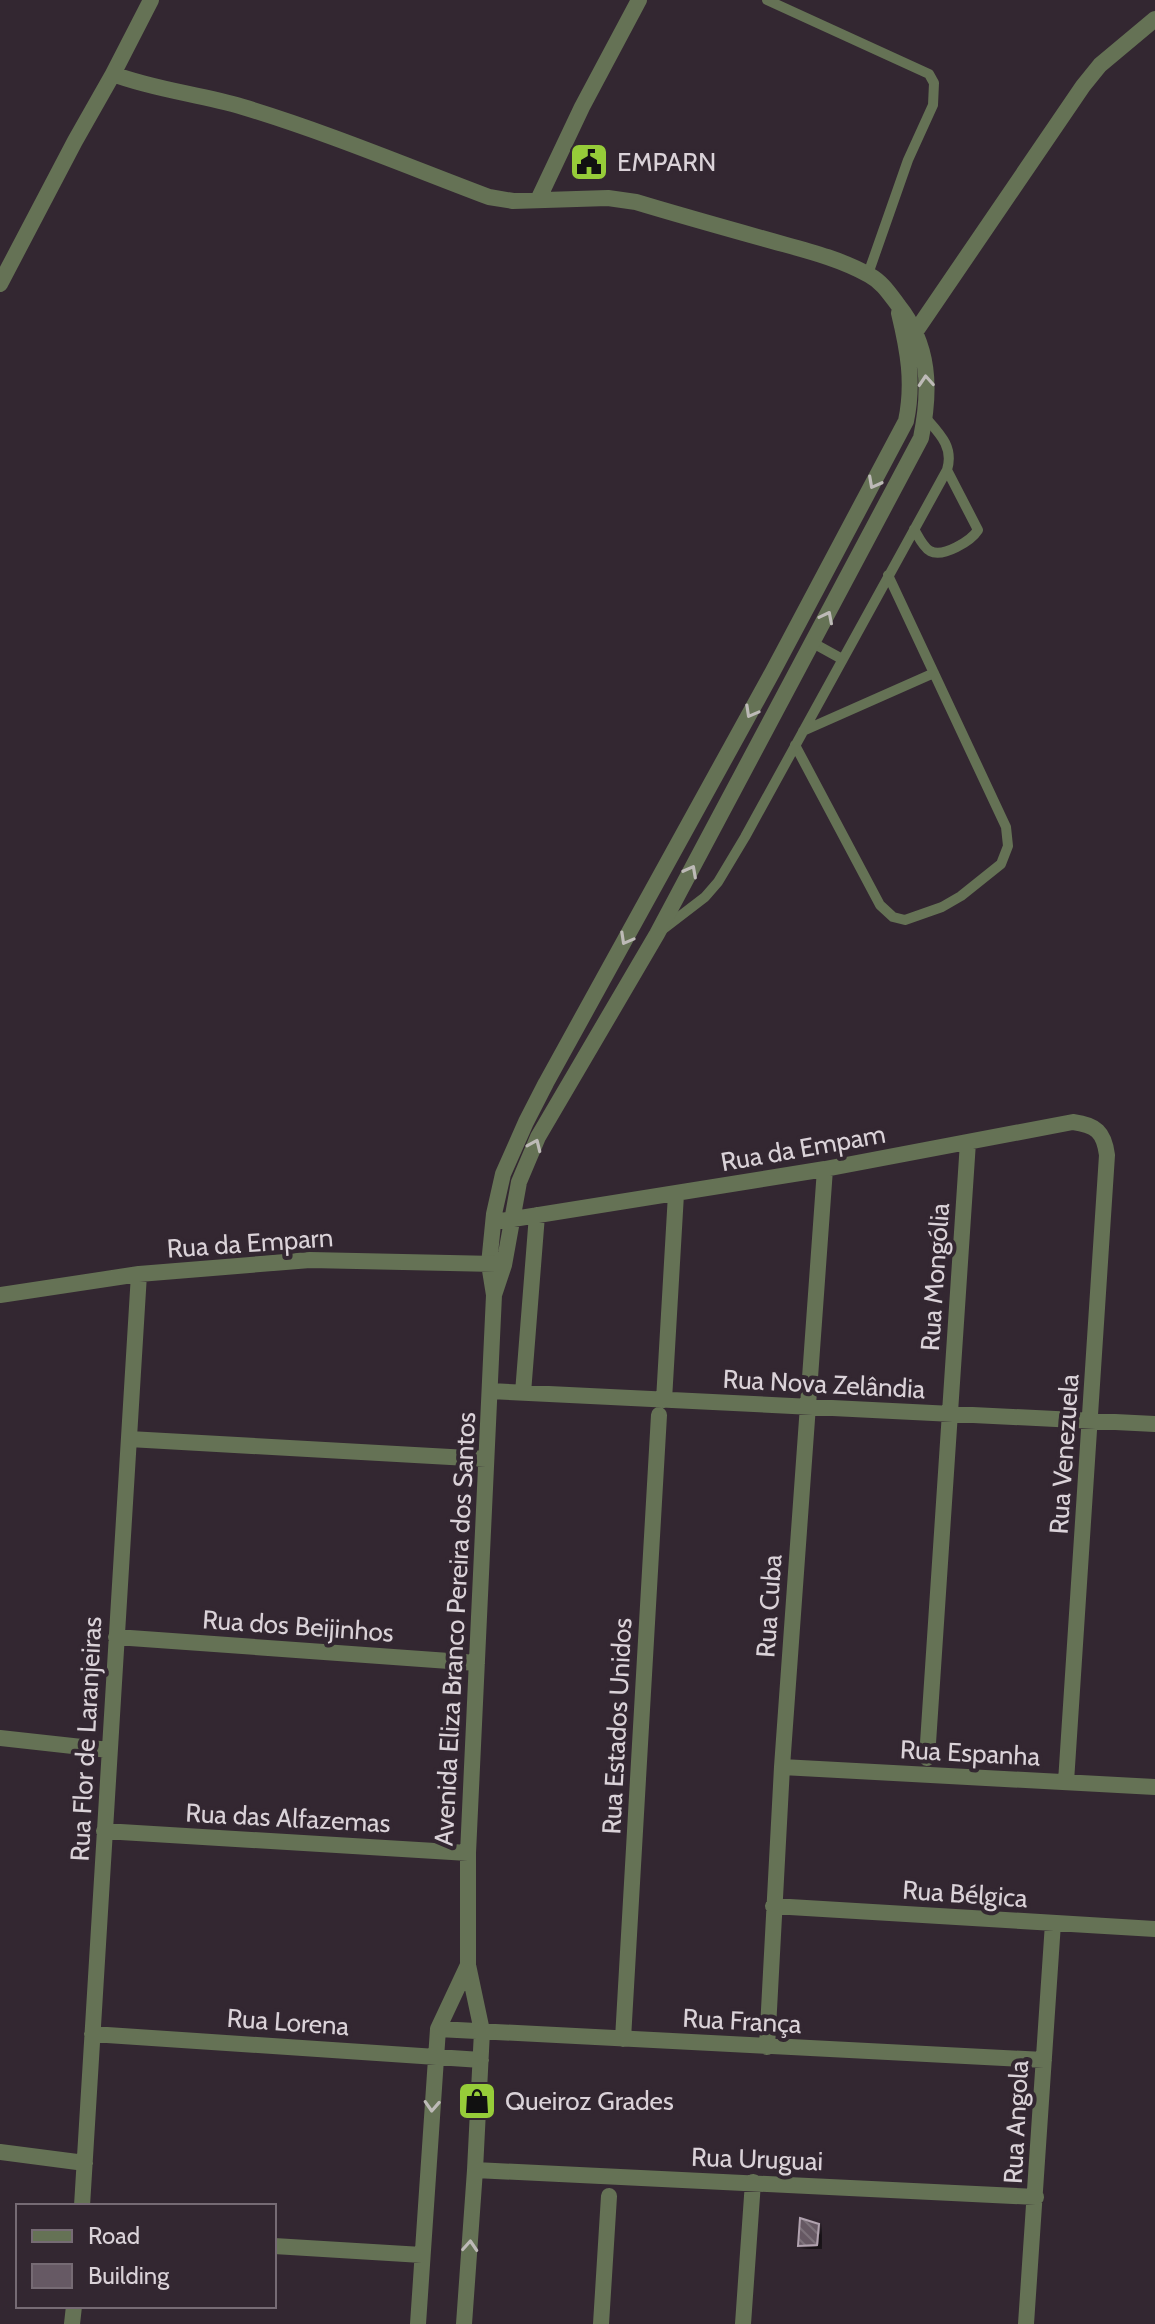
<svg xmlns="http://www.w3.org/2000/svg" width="1155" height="2324" font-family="Cabin,sans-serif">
<defs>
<pattern id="building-back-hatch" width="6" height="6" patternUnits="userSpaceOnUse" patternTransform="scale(2)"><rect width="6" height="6" fill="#665964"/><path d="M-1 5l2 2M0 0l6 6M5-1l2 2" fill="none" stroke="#7b7079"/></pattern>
<filter id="shadow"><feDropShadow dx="7" dy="7" stdDeviation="4" flood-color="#0009"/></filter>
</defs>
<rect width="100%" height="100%" fill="#332731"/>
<path fill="url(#building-back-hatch)" stroke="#b1a2af" stroke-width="2" filter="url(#shadow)" d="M800,2218L819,2224L817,2245L798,2246Z"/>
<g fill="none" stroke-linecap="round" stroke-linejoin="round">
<path stroke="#657255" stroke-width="10" d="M767,0L929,74L934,83L933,105L908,160L868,274
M914,529C918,536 923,547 930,551C943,558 971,541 978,530L947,470
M813,643L842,659
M803,731L934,673
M795,745L880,905L893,917L905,920L942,907L961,896L1001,864L1008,846L1006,827L888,575
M662,930L705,897L718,882L745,837L947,470C954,447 940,434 925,417"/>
<path stroke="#657255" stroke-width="16" d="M113,74L151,0
M538,200L582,107L639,0
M0,284L75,141L113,74C155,90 200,94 243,107C326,132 407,166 489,197L513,201L608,198L636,202C679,215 722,227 765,239C800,249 837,257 869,275C882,282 889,293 898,305C930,345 931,389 921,438L657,934L538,1137L519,1182L504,1265L494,1295
M916,331L1083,86L1100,65L1155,19
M501,1221L825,1169L1073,1122C1096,1125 1104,1132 1107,1155L1066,1782
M0,1295L139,1274L310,1260L496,1264
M490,1391L1155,1424
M523,1393L537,1215
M664,1400L676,1194
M129,1439L486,1459
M116,1637L477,1663
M0,1738L109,1750
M927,1758L968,1142
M782,1767L1155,1787
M104,1831L468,1853
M773,1906L1155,1929
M438,2029L1044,2060
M92,2034L481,2060
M623,2039L659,1415
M767,2047L782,1767L825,1169
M0,2152L85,2163
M475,2170L1036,2197
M82,2206L139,1274
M274,2246L422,2255
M72,2324L74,2306
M418,2324L438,2029L468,1965
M464,2324L475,2170L482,2031L468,1965V1853L494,1295L489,1264L494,1214L503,1174L526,1122L546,1083L772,673L906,421C914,383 908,350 899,313
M601,2324L609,2196
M743,2324L753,2182
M1026,2324L1053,1923"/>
</g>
<defs><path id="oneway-chevron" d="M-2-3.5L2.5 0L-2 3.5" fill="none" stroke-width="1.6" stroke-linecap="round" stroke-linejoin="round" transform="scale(2)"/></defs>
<g stroke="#bdbab7">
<use href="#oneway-chevron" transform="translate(926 381) rotate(-94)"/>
<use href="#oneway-chevron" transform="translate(874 483) rotate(118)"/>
<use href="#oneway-chevron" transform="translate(827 617) rotate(-63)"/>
<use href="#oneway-chevron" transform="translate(751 712) rotate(119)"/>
<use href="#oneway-chevron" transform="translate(691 871) rotate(-62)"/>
<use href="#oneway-chevron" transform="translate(626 939) rotate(119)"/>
<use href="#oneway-chevron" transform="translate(535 1145) rotate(-66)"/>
<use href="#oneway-chevron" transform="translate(432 2106) rotate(93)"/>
<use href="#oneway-chevron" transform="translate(470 2246) rotate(-86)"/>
</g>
<defs>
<symbol id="civic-square" viewBox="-11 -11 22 22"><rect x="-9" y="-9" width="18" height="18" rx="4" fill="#96cc39" stroke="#332731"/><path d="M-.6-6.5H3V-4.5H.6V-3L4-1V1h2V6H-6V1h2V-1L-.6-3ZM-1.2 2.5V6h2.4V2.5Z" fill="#111"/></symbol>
<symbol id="shop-square" viewBox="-11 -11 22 22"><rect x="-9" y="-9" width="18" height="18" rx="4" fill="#96cc39" stroke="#332731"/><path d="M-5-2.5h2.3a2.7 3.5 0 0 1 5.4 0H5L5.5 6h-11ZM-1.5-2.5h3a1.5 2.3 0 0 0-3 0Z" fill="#111"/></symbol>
</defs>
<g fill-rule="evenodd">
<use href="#civic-square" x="567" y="140" width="44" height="44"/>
<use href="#shop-square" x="455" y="2079" width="44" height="44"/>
</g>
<g text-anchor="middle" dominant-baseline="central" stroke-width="8" stroke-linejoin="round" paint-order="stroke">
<g font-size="26" fill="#dad2d8" stroke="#332731" text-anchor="start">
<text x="617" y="162">EMPARN</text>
<text x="505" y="2101">Queiroz Grades</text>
</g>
<g font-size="26" fill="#dad2d8" stroke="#332731">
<text transform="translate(803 1148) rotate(-10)">Rua da Empam</text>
<text transform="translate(250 1243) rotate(-4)">Rua da Emparn</text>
<text transform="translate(935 1277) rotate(-86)">Rua Mongólia</text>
<text transform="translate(824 1384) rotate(3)">Rua Nova Zelândia</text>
<text transform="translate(1064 1454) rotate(-86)">Rua Venezuela</text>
<text transform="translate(769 1606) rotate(-86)">Rua Cuba</text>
<text transform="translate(298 1626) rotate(4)">Rua dos Beijinhos</text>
<text transform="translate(455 1629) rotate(-87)">Avenida Eliza Branco Pereira dos Santos</text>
<text transform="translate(617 1726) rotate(-87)">Rua Estados Unidos</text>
<text transform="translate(86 1739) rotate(-87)">Rua Flor de Laranjeiras</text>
<text transform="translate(970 1753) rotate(3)">Rua Espanha</text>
<text transform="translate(288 1818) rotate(3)">Rua das Alfazemas</text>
<text transform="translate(965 1894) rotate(4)">Rua Bélgica</text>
<text transform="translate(742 2021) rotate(3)">Rua França</text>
<text transform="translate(288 2022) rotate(4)">Rua Lorena</text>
<text transform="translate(1016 2122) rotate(-87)">Rua Angola</text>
<text transform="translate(757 2159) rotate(2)">Rua Uruguai</text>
</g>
</g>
<rect x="16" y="2204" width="260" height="104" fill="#332731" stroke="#766b74" stroke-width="2"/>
<rect x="32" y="2230" width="40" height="12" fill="#657255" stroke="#766b74" stroke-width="2"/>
<text x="88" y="2244" font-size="24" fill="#dad2d8">Road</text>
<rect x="32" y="2264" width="40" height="24" fill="#665964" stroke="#766b74" stroke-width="2"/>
<text x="88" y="2284" font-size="24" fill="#dad2d8">Building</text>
</svg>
